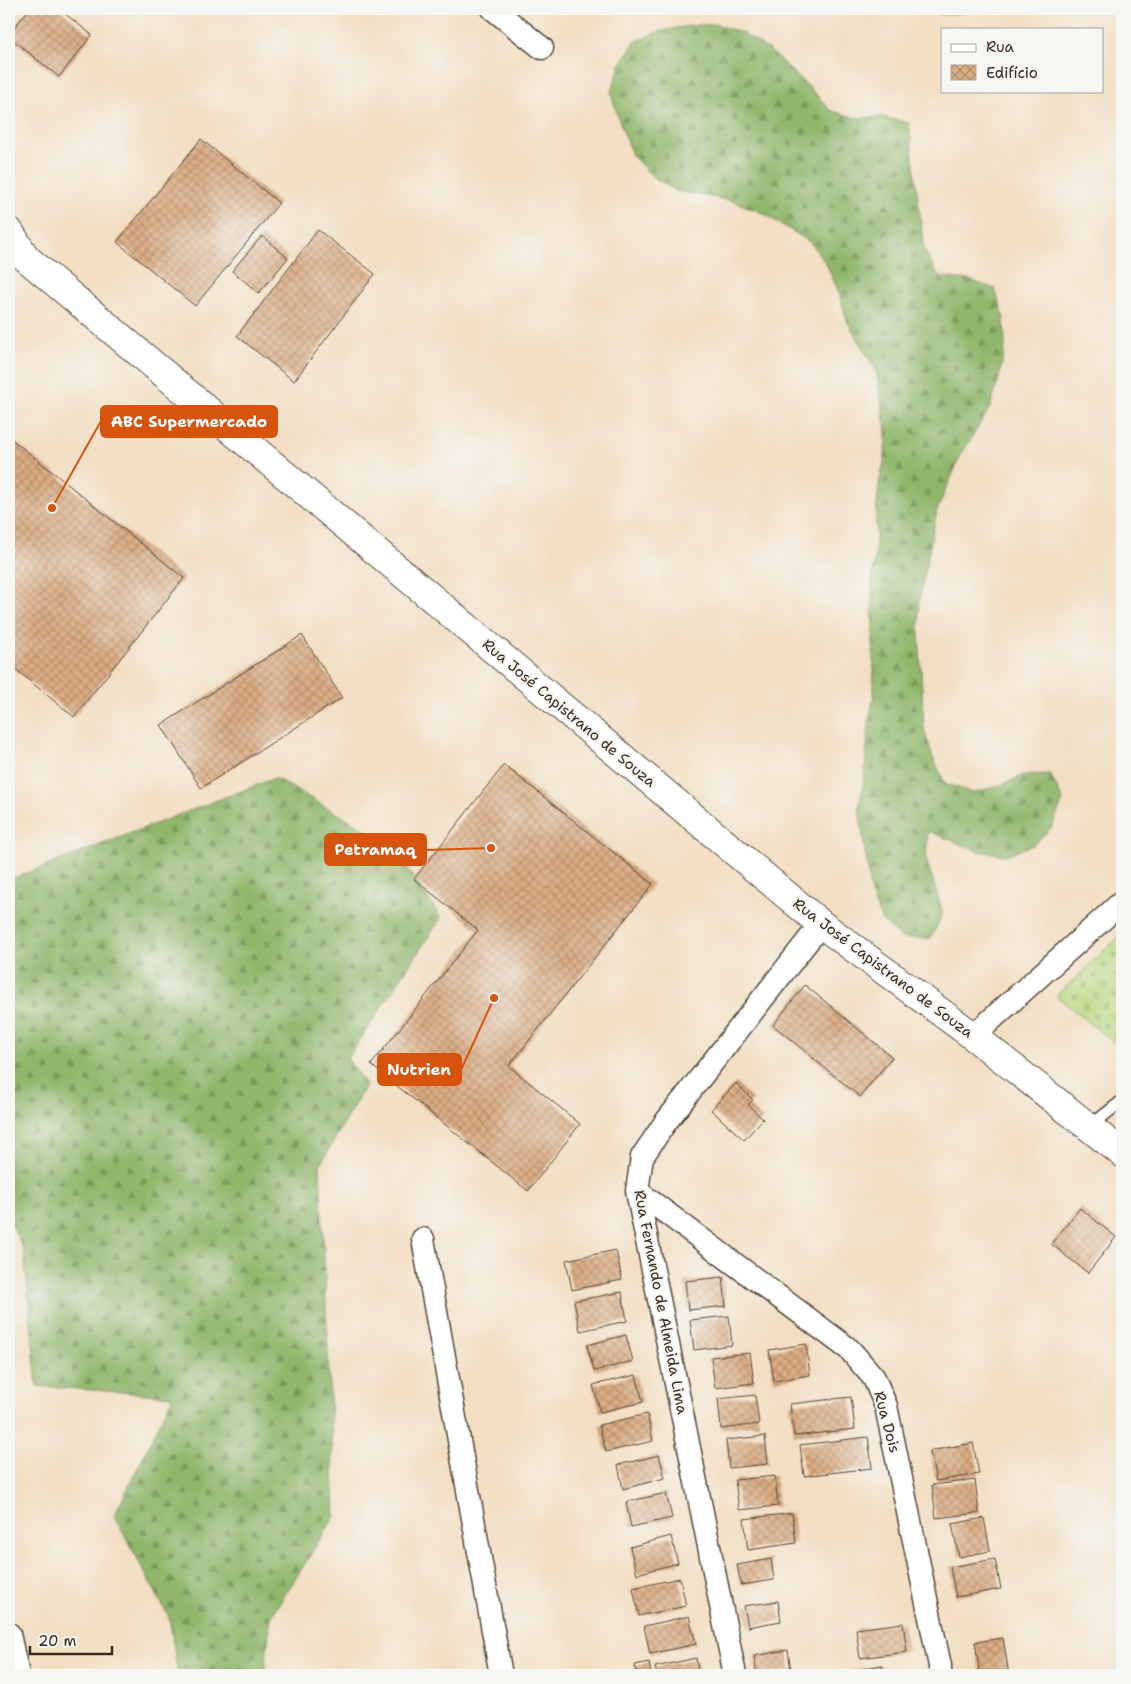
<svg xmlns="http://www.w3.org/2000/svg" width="1131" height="1684" font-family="'Shantell Sans',sans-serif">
<defs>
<pattern id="forest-firs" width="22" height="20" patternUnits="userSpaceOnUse" patternTransform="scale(1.25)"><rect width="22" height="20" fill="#90b66c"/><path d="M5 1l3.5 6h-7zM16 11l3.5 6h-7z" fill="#779458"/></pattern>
<pattern id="cemetery-stones" width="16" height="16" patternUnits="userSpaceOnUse" patternTransform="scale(1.25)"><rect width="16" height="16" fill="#b5d57c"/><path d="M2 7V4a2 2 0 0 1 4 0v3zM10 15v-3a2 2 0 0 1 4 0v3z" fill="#9db76b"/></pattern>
<pattern id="building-cross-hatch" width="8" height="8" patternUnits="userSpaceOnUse" patternTransform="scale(1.25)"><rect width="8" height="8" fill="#dbad84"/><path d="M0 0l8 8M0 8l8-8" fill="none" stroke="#b38d6b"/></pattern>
</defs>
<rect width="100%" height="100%" fill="#f6f6f2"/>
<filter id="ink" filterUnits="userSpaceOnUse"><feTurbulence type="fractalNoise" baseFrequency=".02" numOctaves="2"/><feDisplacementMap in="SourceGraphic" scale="10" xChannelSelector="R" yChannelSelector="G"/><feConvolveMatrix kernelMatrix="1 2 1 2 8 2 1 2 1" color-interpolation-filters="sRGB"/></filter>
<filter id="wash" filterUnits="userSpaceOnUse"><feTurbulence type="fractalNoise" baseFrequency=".0096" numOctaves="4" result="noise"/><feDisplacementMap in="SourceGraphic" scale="20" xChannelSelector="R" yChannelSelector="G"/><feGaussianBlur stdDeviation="1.12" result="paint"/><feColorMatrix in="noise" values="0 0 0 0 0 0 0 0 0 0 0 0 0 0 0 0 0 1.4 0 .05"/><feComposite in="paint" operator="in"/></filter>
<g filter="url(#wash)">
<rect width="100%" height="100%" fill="#f2dec2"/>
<path fill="url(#forest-firs)" stroke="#667045" d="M931,9H995L991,10L942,15Z
M715,24L742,33L768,49L811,89L830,110L855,118L883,117L909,123L924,250L939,277L969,280L995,289L1004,318L1005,347L999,378L990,407L960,457L937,510L919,601V631L924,729L933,758L945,783L973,793L999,786L1024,775L1050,774L1063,800L1052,827L1033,845L1005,855L978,851L928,831L926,859L943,913L931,938H902L882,921L871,894L859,808L864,780L869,721L874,694L872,582L876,548V517L879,484L885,458L886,430L876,370L847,321L839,293L827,265L810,242L763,213L733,201L677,191L653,177L632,155L619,120L611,93L620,65L635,42L660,31L688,26Z
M275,778L391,844L441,918L347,1059L366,1084L320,1165L335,1516L271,1617L264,1675H178L169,1617L114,1516L173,1396L37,1386L24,1251L9,1219V880Z"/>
<path fill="url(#cemetery-stones)" stroke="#78804d" d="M1122,934V1049L1056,996Z"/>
<g id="blocks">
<path fill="url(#building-cross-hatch)" d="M29,9H59L92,35L59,77L9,37V34Z
M201,139L279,203L195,306L117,242Z
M318,230L375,274L294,381L237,336Z
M262,236L288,258L259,293L232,271Z
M9,437L184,578L74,717L9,664Z
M302,635L342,698L201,788L161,725Z
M504,765L653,884L509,1066L580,1124L528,1191L371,1065L478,930L414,879Z
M805,985L892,1057L860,1097L773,1025Z
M736,1083L753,1100L748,1105L763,1119L744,1140L711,1110Z
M1080,1208L1116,1237L1088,1273L1051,1244Z
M616,1250L622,1280L572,1290L566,1260Z
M723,1277L726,1306L688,1310L685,1281Z
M622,1292L627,1321L580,1331L574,1301Z
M729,1316L732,1345L694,1350L690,1320Z
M626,1335L633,1361L594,1371L587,1345Z
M806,1344L810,1375L774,1381L769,1350Z
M750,1353L754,1383L715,1388L711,1357Z
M636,1375L643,1402L600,1412L593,1385Z
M755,1395L759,1424L721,1429L718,1399Z
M851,1397L855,1429L794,1436L790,1404Z
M647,1414L653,1441L606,1452L599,1425Z
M765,1436L768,1464L729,1468L726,1440Z
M868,1437L872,1468L804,1476L800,1445Z
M973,1443L979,1474L936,1481L930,1451Z
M659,1455L665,1478L623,1489L618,1465Z
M775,1476L778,1506L739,1510L735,1480Z
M975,1480L979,1513L936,1518L932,1485Z
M666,1493L672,1518L631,1527L626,1502Z
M792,1513L796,1543L748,1550L744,1519Z
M984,1518L990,1551L959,1557L952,1524Z
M671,1536L678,1563L637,1574L630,1547Z
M771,1559L774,1580L741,1585L737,1565Z
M995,1559L1001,1589L956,1597L950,1567Z
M680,1578L686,1606L639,1616L633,1588Z
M778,1601L781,1621L748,1627L744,1606Z
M689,1616L696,1644L650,1654L644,1626Z
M903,1623L907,1652L860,1658L856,1629Z
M1003,1638L1009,1675H980L975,1642Z
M788,1650L791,1671L757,1675L754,1656Z
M696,1658L699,1675H657L655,1667Z
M649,1662L651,1675H637L635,1665Z
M882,1665L884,1675H846L845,1672Z"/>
</g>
</g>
<g filter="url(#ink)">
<use href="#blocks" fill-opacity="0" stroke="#564537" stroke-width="1"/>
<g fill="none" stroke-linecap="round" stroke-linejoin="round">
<defs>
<path id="lane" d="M1089,1127L1122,1101"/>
<path id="street" d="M493,9L542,48
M973,1036L1122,902
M637,1191L850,1350L874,1378L886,1406L940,1666V1675
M423,1239L501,1675
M9,1634L18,1675
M735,1675L637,1191L642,1157L665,1123L821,924"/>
<path id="secondary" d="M9,231L26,258L821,924L973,1036L1122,1153"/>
</defs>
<use href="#lane" stroke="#564537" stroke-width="14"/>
<use href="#street" stroke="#564537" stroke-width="25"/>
<use href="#secondary" stroke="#564537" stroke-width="30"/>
<use href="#lane" stroke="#fff" stroke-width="11"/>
<use href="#street" stroke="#fff" stroke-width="22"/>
<use href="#secondary" stroke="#fff" stroke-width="28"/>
</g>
</g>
<g text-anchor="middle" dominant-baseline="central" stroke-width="4.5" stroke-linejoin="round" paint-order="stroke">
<g font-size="15" fill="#3b2a1e" stroke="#f6f6f2">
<text transform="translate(569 713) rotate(40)">Rua José Capistrano de Souza</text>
<text transform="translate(883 968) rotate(37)">Rua José Capistrano de Souza</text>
<text transform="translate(661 1302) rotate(79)">Rua Fernando de Almeida Lima</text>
<text transform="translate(887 1422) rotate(75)">Rua Dois</text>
</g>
</g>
<path fill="none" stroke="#d7540e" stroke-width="2" d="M52 508L101 421M491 848L426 850M494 998L461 1070"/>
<g fill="#d7540e" stroke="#f6f6f2" stroke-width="2">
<circle cx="52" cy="508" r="5"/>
<circle cx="491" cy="848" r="5"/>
<circle cx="494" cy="998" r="5"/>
</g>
<g fill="#d7540e" stroke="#d7540e" stroke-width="2">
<rect x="101" y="406" width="176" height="31" rx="5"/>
<rect x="325" y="834" width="101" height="31" rx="5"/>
<rect x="378" y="1054" width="83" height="31" rx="5"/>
</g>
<g font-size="16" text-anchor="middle" font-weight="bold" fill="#fff">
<text x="189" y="427">ABC Supermercado</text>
<text x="375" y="855">Petramaq</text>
<text x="419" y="1075">Nutrien</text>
</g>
<rect width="1131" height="1684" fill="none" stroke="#f6f6f2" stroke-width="30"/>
<rect x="941" y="28" width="162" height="65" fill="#f6f6f2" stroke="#aba49d"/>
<rect x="951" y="44" width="25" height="8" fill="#ffffff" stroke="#aba49d"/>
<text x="986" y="52" font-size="15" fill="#3b2a1e">Rua</text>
<rect x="951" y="65" width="25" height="15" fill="url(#building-cross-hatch)" stroke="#aba49d"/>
<text x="986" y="78" font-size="15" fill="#3b2a1e">Edifício</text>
<path d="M30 1646v8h82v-8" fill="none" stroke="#3b2a1e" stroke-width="2.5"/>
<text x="38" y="1646" font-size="15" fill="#3b2a1e" stroke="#f6f6f2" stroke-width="4" paint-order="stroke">20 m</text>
</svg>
